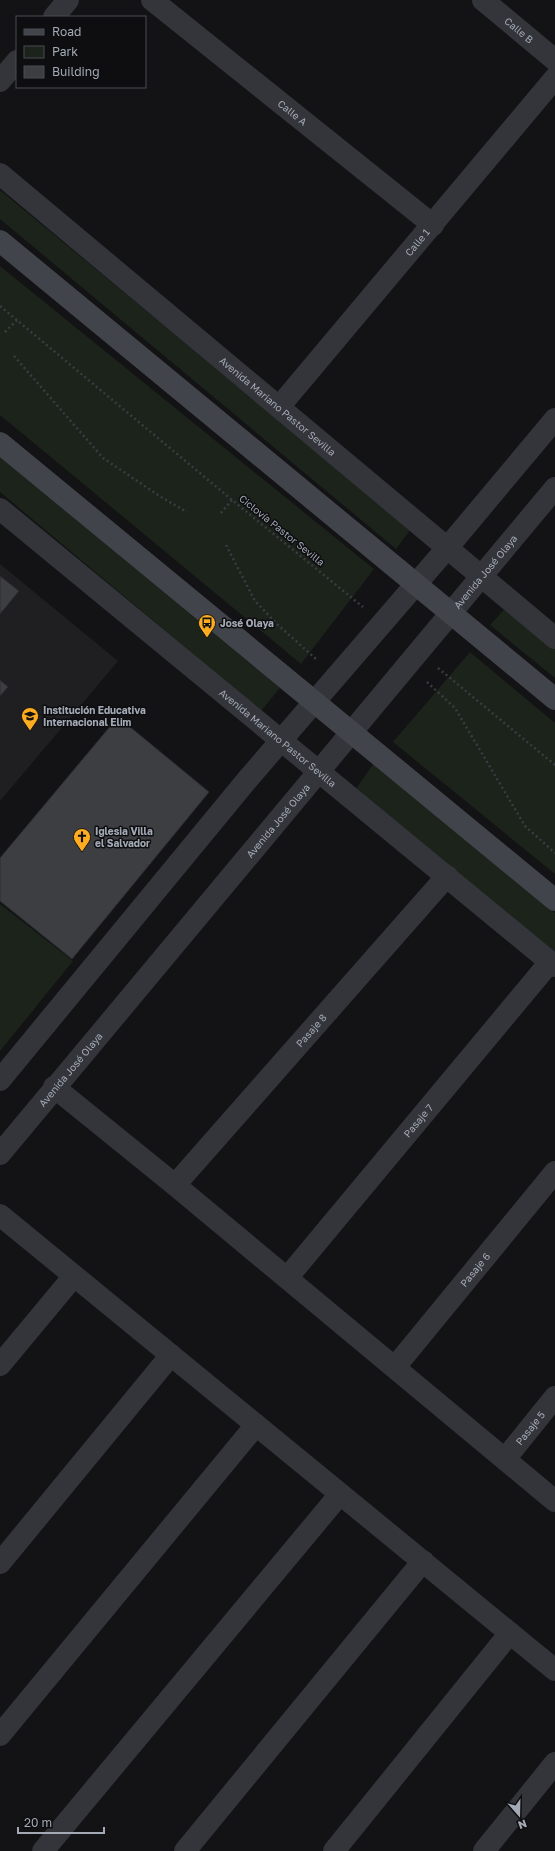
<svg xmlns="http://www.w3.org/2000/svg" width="555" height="1851" font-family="'Golos Text',sans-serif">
<rect width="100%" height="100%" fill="#131315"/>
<path fill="#1f1f22" d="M0,564L118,661L0,801Z"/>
<path fill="#1b231b" d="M0,190L411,529L396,549L0,219Z
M0,266L374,569L301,664L0,415Z
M0,457L280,688L261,711L0,492Z
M507,606L555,646V678L490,625Z
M470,652L555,723V874L393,742Z
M374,763L555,913V954L355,790Z
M0,904L73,961L0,1051Z"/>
<path fill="#3c3e42" stroke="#2d2d31" d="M0,576L19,591L0,614Z
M0,680L8,687L0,696Z
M118,717L209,792L72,959L0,901V858Z"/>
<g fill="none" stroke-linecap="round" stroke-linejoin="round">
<path stroke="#393c41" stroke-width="2.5" stroke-dasharray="2 3" stroke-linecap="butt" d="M0,306L232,500L363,607
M5,332L17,320
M14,356L103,458L161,497L187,512
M221,513L232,500
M226,545L255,601L278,625L316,659
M438,668L555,765
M427,682L455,708L525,826L555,853"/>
<g stroke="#33353a" stroke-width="22">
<path id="s1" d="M152,0L433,225"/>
<path id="s2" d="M483,0L555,60"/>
<path d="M54,17L68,0"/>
<path d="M0,81L17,61"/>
<path id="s3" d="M0,174L555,638"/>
<path id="s4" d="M279,407L555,78"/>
<path id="s5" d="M0,509L555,966"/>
<path d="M0,1080L247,780L448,547L555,419"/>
<path d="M54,1087L175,1185L555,1501"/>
<path id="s6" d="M0,1154L555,488"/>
<path id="s7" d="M175,1185L447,876"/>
<path d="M0,1215L555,1670"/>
<path id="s8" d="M287,1278L550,962"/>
<path d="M0,1365L74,1276"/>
<path id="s9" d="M395,1367L555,1172"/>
<path id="s10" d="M505,1459L555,1397"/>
<path d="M0,1563L171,1355"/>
<path d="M0,1735L256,1425"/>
<path d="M43,1851L340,1494"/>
<path d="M185,1851L423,1561"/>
<path d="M334,1851L510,1633"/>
<path d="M484,1851L555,1763"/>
</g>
<path stroke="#41444a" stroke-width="22" d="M0,241L555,699
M0,443L555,900"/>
</g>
<defs>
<symbol id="bus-pin" viewBox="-11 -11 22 30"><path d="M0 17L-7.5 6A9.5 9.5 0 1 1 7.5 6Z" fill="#ffad20" stroke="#0e0e10"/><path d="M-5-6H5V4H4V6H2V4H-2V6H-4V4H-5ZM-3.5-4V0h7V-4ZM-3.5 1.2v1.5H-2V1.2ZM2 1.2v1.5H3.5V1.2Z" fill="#111"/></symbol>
<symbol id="school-pin" viewBox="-11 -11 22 30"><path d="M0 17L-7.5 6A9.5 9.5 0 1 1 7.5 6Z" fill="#ffad20" stroke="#0e0e10"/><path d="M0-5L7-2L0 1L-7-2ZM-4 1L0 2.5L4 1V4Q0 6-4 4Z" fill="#111"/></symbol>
<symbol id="church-pin" viewBox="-11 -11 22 30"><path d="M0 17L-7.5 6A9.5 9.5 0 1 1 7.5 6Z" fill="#ffad20" stroke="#0e0e10"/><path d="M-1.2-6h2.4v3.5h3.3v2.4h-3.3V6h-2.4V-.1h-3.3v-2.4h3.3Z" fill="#111"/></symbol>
</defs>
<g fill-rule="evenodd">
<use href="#bus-pin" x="197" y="613" width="20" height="27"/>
<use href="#school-pin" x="20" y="706" width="20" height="27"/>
<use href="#church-pin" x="72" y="827" width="20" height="27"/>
</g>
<g text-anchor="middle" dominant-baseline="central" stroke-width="3" stroke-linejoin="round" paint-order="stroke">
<g font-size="10" fill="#a3aab6" stroke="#0e0e10">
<text stroke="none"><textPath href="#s2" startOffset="47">Calle B</textPath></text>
<text stroke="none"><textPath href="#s1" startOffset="180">Calle A</textPath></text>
<text stroke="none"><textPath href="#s4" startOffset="215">Calle 1</textPath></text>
<text stroke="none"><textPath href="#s3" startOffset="362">Avenida Mariano Pastor Sevilla</textPath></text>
<text transform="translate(282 530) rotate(39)">Ciclovía Pastor Sevilla</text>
<text stroke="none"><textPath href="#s6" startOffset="758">Avenida José Olaya</textPath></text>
<text stroke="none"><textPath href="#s5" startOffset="360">Avenida Mariano Pastor Sevilla</textPath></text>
<text stroke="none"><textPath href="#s6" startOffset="434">Avenida José Olaya</textPath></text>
<text stroke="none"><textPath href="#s7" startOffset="206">Pasaje 8</textPath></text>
<text stroke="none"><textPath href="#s6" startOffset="110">Avenida José Olaya</textPath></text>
<text stroke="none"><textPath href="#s8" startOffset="205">Pasaje 7</textPath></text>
<text stroke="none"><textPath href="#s9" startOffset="126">Pasaje 6</textPath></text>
<text stroke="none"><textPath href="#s10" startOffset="40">Pasaje 5</textPath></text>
</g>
<g font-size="10" font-weight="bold" fill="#a3aab6" stroke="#0e0e10" text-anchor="start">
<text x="220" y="623">José Olaya</text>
<text x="43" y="710">Institución Educativa<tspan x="43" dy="12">Internacional Elim</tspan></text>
<text x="95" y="831">Iglesia Villa<tspan x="95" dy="12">el Salvador</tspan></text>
</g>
</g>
<rect x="16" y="16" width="130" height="72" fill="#0e0e10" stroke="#4a4c52"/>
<rect x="24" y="29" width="20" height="6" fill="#41444a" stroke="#4a4c52"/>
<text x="52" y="36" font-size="12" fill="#a3aab6">Road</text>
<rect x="24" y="46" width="20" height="12" fill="#1b231b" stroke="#4a4c52"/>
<text x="52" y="56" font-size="12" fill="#a3aab6">Park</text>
<rect x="24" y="66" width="20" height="12" fill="#3c3e42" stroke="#4a4c52"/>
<text x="52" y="76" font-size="12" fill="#a3aab6">Building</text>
<g transform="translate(519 1815) rotate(160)" stroke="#0e0e10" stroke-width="3" paint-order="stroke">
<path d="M0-3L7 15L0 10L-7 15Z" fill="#a3aab6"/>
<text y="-6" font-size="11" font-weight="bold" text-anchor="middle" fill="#a3aab6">N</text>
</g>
<path d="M18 1827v6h86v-6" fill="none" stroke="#a3aab6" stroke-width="2"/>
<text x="24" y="1827" font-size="12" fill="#a3aab6" stroke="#0e0e10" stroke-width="3" paint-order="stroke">20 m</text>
</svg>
